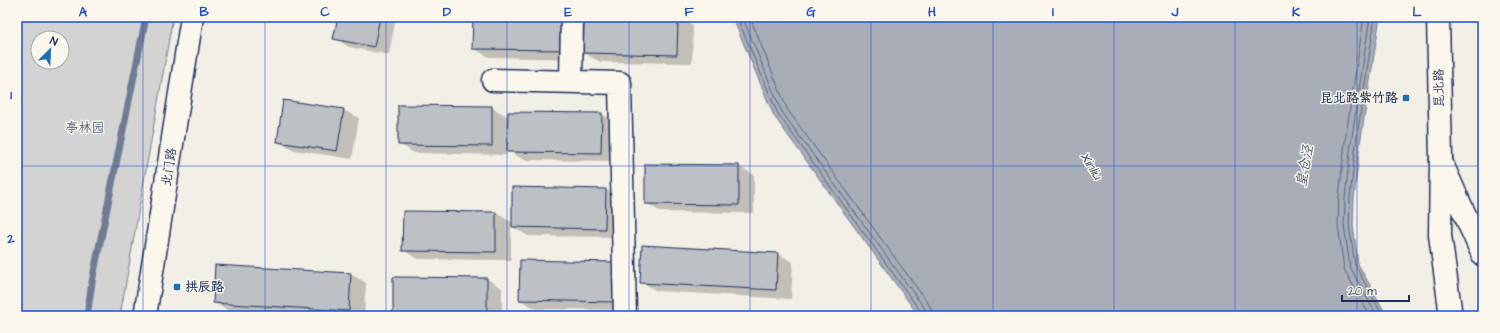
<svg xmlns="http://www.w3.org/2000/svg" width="1500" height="333" font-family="'Architects Daughter','LXGW WenKai TC',sans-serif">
<rect width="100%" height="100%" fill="#f2efe6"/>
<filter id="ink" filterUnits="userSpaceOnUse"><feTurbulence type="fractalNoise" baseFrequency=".025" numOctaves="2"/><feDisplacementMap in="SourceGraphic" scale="8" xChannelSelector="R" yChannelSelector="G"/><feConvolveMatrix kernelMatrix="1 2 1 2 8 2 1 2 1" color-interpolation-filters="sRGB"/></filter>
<g filter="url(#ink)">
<path fill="#d2d3d2" stroke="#768198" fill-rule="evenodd" d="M17,17H173L120,316H17ZM38,38H62V62H38Z"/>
<path fill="#a9adb7" stroke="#707b93" d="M735,17H1380L1360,144L1354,198L1353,225L1358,264L1387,316H919L774,116L735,23Z"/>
<path fill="#0003" d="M303,17H396L389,55L349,47L334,38L337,23Z
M474,17H576L581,59L489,57L473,48Z
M585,17H679L693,25L692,63L600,62L584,53Z
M492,108L509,117L602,114L617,123L616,161L524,160L507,150L506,155L414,153L399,144Z
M343,110L359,118L352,159L294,150L278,142Z
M646,165L739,166L754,175V213L661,212L646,203Z
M606,190L621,198L620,237L528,236L511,226V260L418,259L403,250L404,212L496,213L513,223Z
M778,254L793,262L791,299L657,291L641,282Z
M614,263L629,310L536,309L520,300Z
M351,274L366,283L364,316H309L230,311L214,303Z
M487,279L502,288V316H394Z"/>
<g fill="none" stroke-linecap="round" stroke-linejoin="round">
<path stroke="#546182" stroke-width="1" d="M739,17V22L778,114L921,312L922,316
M744,17V21L782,112L925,309L927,316
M750,17L787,109L930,306L933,316
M1364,17L1345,142L1339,197L1338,225L1344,269L1370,316
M1370,17L1351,143L1345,198L1344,225L1350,267L1377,316
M1375,17L1356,143L1350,198L1349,225L1355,265L1383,316"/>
<path stroke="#707b93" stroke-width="7" d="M87,316L92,282L146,17"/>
</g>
<path fill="#bdc0c4" stroke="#1b2f5e" d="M338,17H380L374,47L333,39Z
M473,17H567L566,50L472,49Z
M584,17H678L677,55L583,53Z
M283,100L344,109L337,151L277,142Z
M398,105L492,106V146L398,145Z
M508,112L602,113L601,153L507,152Z
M645,164L739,165V205L645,204Z
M512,187L606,189L605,229L512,227Z
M403,211L496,212V252L402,251Z
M642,245L778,253L776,290L640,283Z
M520,260L614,262V302L519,300Z
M215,265L351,273L349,311L213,303Z
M393,277L487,278V316H393Z"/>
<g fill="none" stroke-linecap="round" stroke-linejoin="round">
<defs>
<path id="minor" d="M493,80L620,83L625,316
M571,82L572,17"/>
<path id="tertiary" d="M1438,17L1441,159"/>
<path id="secondary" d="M1441,159L1440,235L1451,316
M1443,166L1483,255
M145,316L192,17"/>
</defs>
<use href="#minor" stroke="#1b2f5e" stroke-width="25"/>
<use href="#tertiary" stroke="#1b2f5e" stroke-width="25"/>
<use href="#secondary" stroke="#1b2f5e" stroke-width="25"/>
<use href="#minor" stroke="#fbf7ec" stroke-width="22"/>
<use href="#tertiary" stroke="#fbf7ec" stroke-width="22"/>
<use href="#secondary" stroke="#fbf7ec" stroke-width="22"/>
</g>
</g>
<path fill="none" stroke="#1d4ed8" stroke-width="1" stroke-opacity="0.55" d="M143,17V316M265,17V316M386,17V316M507,17V316M629,17V316M750,17V316M871,17V316M993,17V316M1114,17V316M1235,17V316M1357,17V316M17,166H1483"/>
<g fill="#1f6fb2" stroke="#fbf7ec" stroke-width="1.5">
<rect x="1402" y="94" width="8" height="8" rx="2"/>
<rect x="173" y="283" width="8" height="8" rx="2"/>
</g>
<g text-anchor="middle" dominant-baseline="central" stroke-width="3" stroke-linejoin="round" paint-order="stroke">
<g font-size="13" fill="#1b2f5e" stroke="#fbf7ec">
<text transform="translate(1439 88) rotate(-91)">昆北路</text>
<text transform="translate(169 167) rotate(-81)">北门路</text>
</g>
<g font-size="13" font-weight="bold" fill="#1b2f5e" stroke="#fbf7ec" text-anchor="end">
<text x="1398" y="98">昆北路紫竹路</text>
<text x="185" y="287" text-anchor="start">拱辰路</text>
</g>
<g font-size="13" fill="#49587b" stroke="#fbf7ec">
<text x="85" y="128">亭林园</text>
</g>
<g font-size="14" font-style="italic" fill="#465579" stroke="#fbf7ec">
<text transform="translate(1091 166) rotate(58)">Xinliu</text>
<text transform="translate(1305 166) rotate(-80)">皇仓泾</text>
</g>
</g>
<rect width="1500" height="333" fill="none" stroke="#fbf7ec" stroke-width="44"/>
<g transform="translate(50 50) rotate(24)"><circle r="19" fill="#fbf7ec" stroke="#a1a7b3"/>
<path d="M0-3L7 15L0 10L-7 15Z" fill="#1f6fb2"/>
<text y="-6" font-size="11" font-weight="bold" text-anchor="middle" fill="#1b2f5e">N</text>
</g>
<path d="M1342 295v6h67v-6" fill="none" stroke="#1b2f5e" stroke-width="2"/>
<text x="1348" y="295" font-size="12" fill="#1b2f5e" stroke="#fbf7ec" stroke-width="3" paint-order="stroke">20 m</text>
<rect x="22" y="22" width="1456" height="289" fill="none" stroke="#1d4ed8" stroke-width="1.5"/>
<g font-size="13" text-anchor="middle" font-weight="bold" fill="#1d4ed8">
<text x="83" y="16">A</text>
<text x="204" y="16">B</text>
<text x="325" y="16">C</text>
<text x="447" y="16">D</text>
<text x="568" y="16">E</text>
<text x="689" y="16">F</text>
<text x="811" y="16">G</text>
<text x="932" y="16">H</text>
<text x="1053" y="16">I</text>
<text x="1175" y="16">J</text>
<text x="1296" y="16">K</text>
<text x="1417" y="16">L</text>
<text x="11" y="99">1</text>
<text x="11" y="243">2</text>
</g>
</svg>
